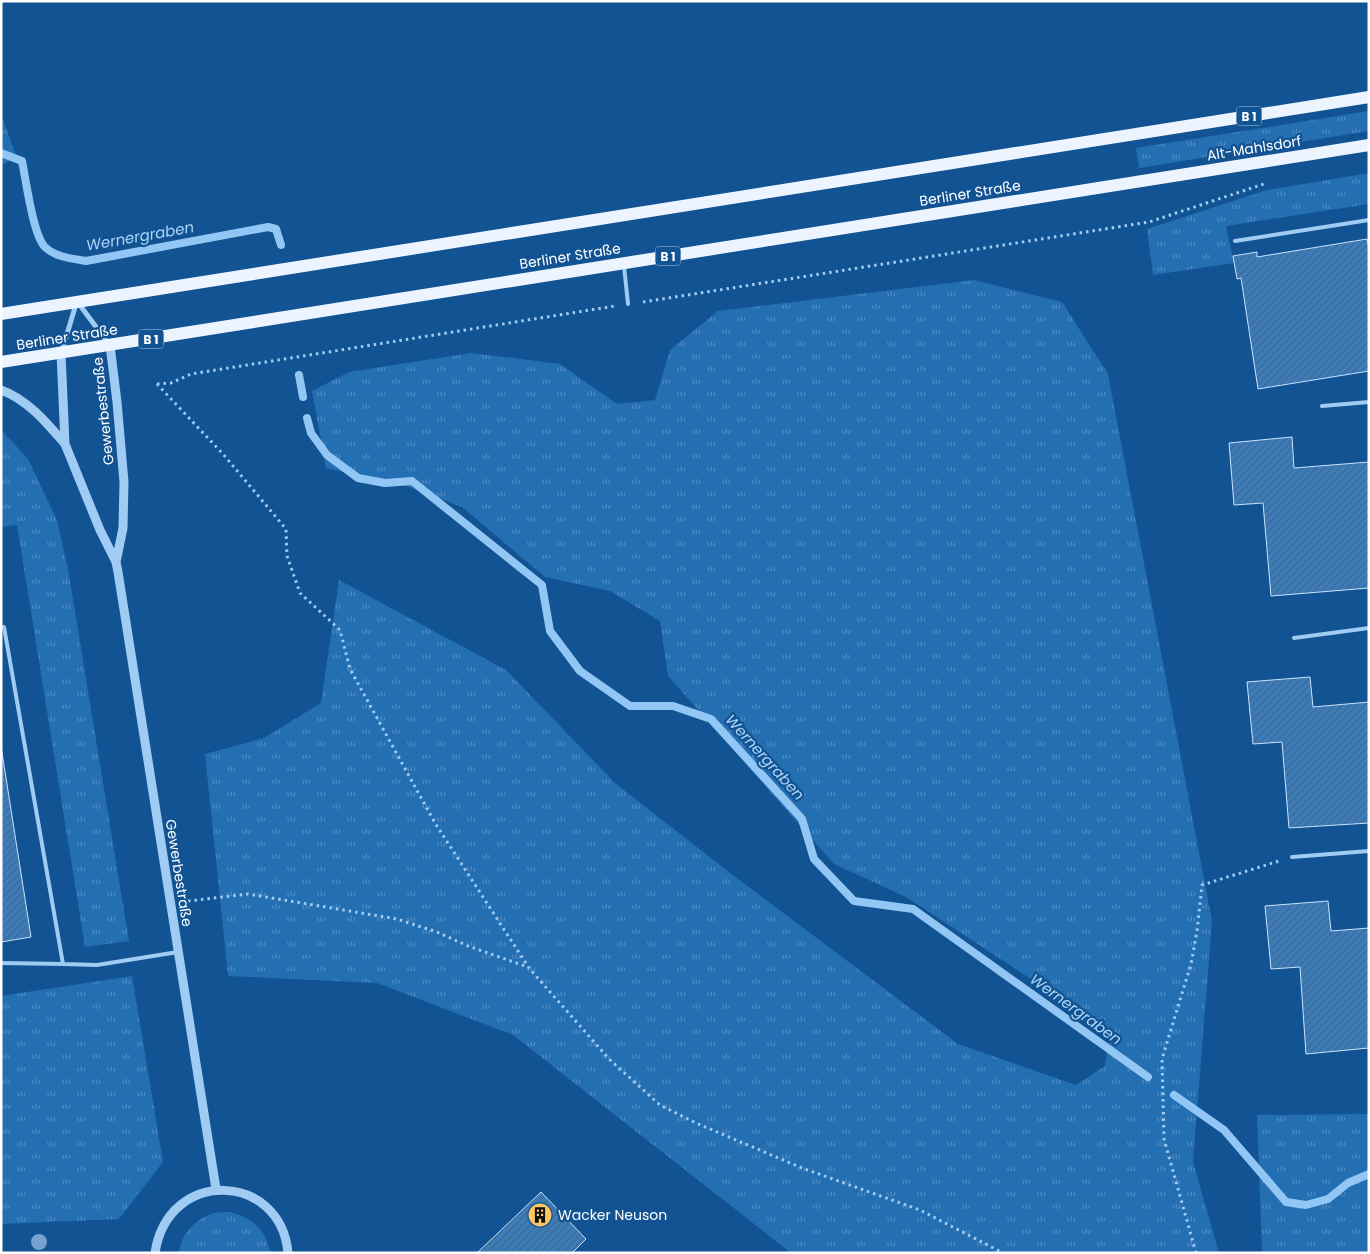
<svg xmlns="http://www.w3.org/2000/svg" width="1370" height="1254" font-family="Poppins,sans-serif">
<defs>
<pattern id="grass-tufts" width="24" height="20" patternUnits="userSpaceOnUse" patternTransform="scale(1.25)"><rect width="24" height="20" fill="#246eb2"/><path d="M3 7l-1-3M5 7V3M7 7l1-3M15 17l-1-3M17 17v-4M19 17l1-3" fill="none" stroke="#508bc1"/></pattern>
<pattern id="building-hatch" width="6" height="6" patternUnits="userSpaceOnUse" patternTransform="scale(1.25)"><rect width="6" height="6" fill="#3b7dbb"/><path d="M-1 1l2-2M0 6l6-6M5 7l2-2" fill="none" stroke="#436789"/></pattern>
</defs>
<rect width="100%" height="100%" fill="#125393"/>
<path fill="url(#grass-tufts)" d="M1369,111V131L1139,168L1136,148Z
M1,114L16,156L1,166Z
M1369,173V204L1226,226L1234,263L1153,275L1147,229L1267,190Z
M974,280L1062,302L1108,374L1212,921L1193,1162L1219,1253H791L513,1035L377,983L228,976L205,754L264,738L321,703L339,580L506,670L615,783L734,876L958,1044L1076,1085L1105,1066L1110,1031L906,897L834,864L668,676L660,621L610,591L545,577L462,507L403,485L326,468L312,391L349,372L471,353L560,364L617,404L655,400L670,350L718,311Z
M1,432L4,433L28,459L57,520L68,569L129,941L85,947L17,525L1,527Z
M132,976L163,1162L119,1219L1,1224V996Z
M1369,1114V1253H1262L1257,1115Z
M230,1212C254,1219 264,1228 271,1253H179C181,1234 196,1218 214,1213C219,1212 225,1212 230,1212Z"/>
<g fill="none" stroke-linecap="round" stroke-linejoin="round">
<path stroke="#92c7f5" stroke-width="8" d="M1,153L22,161C26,180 33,235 45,247C55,257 73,259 86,261L268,227L276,229L281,245
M299,375L303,397
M307,418L311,433L327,455L358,478L385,483L412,481L542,585L550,631L580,671L630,706H673L711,719L802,819L814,859L854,901L913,909L1148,1077
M1174,1095L1224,1130L1286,1202L1306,1205L1328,1199L1348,1183L1369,1174"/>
</g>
<path fill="url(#building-hatch)" stroke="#c8e3fd" d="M1367,239L1369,248V371L1258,389L1241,278L1237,279L1233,256L1257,252V257Z
M1292,437L1294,468L1369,462V588L1271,596L1263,503L1234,505L1229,443Z
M1310,677L1313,707L1369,702V823L1289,828L1282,742L1253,744L1247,682Z
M1,746L31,937L1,942Z
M1328,901L1331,931L1369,928V1048L1306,1054L1300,967L1271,969L1265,906Z
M541,1192L586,1239L572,1253H477Z"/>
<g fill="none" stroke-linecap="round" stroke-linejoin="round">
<path stroke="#a0cbf2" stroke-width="3" stroke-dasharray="2.5 4" stroke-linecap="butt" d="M643,302L1149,222L1267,183
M157,384L223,454L286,529L287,556L300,593L340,630L350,669L435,823L529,968L609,1059L660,1105L696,1123L802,1168L920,1210L1003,1253
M157,384L171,383L191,374L615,306
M188,901L248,894L397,919L437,932L468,946L528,967
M1196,1253L1164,1139L1162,1059L1191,964L1197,931L1202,885L1279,861"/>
<path stroke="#a0cbf2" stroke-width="4" d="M1235,241L1369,220
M624,266L628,304
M1322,406L1369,402
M1,627H4L63,964L97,965L178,952
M1294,638L1369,628
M1292,857L1369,851
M1,963L63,964"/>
<path stroke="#a0cbf2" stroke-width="5" d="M79,304L108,343
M62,351L76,304"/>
<path stroke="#a0cbf2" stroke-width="9" d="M110,345L117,402L124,482L123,528L116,562
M61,353L65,444L100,530L116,562L118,572L216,1189
M1,390C27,399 47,423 65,444
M155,1253C168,1167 281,1172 288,1253"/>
<path stroke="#ecf4ff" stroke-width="12" d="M1,314L1369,97
M1,362L1369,145"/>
</g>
<circle fill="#76a2cd" cx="39" cy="1242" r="8"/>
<defs>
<symbol id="building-disc" viewBox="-11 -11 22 22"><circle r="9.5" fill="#ffc762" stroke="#125393"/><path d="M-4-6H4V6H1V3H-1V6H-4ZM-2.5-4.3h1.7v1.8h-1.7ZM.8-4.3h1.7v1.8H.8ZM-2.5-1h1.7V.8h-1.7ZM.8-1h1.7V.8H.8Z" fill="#111"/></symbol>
</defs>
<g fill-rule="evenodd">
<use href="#building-disc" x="526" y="1201" width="28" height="28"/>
</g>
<g text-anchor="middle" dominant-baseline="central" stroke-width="4.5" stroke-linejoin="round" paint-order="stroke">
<g fill="#125393" stroke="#b8cbdf" stroke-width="1">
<rect x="1236.5" y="106.5" width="25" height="19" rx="4"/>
<rect x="655.5" y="246.5" width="25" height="19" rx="4"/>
<rect x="138.5" y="329.5" width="25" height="19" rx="4"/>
</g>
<g font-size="12" font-weight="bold" fill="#fff">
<text x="1249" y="116">B 1</text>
<text x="668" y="256">B 1</text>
<text x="151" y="339">B 1</text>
</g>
<g font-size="14" fill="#fff" stroke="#125393">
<text transform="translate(1254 148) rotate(-9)">Alt-Mahlsdorf</text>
<text transform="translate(970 193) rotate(-9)">Berliner Straße</text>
<text transform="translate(570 256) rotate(-9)">Berliner Straße</text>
<text transform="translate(67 337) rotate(-9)">Berliner Straße</text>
<text transform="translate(103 411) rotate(-96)">Gewerbestraße</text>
<text transform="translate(179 873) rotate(81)">Gewerbestraße</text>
</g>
<g font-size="14" fill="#fff" stroke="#125393" text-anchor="start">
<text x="558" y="1215">Wacker Neuson</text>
</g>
<g font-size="15" font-style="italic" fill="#acd5f9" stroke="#125393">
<text transform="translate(140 236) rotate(-10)">Wernergraben</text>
<text transform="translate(765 757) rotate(48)">Wernergraben</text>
<text transform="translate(1076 1009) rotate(36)">Wernergraben</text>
</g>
</g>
<rect width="1370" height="1254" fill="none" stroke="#ffffff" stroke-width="5"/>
</svg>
